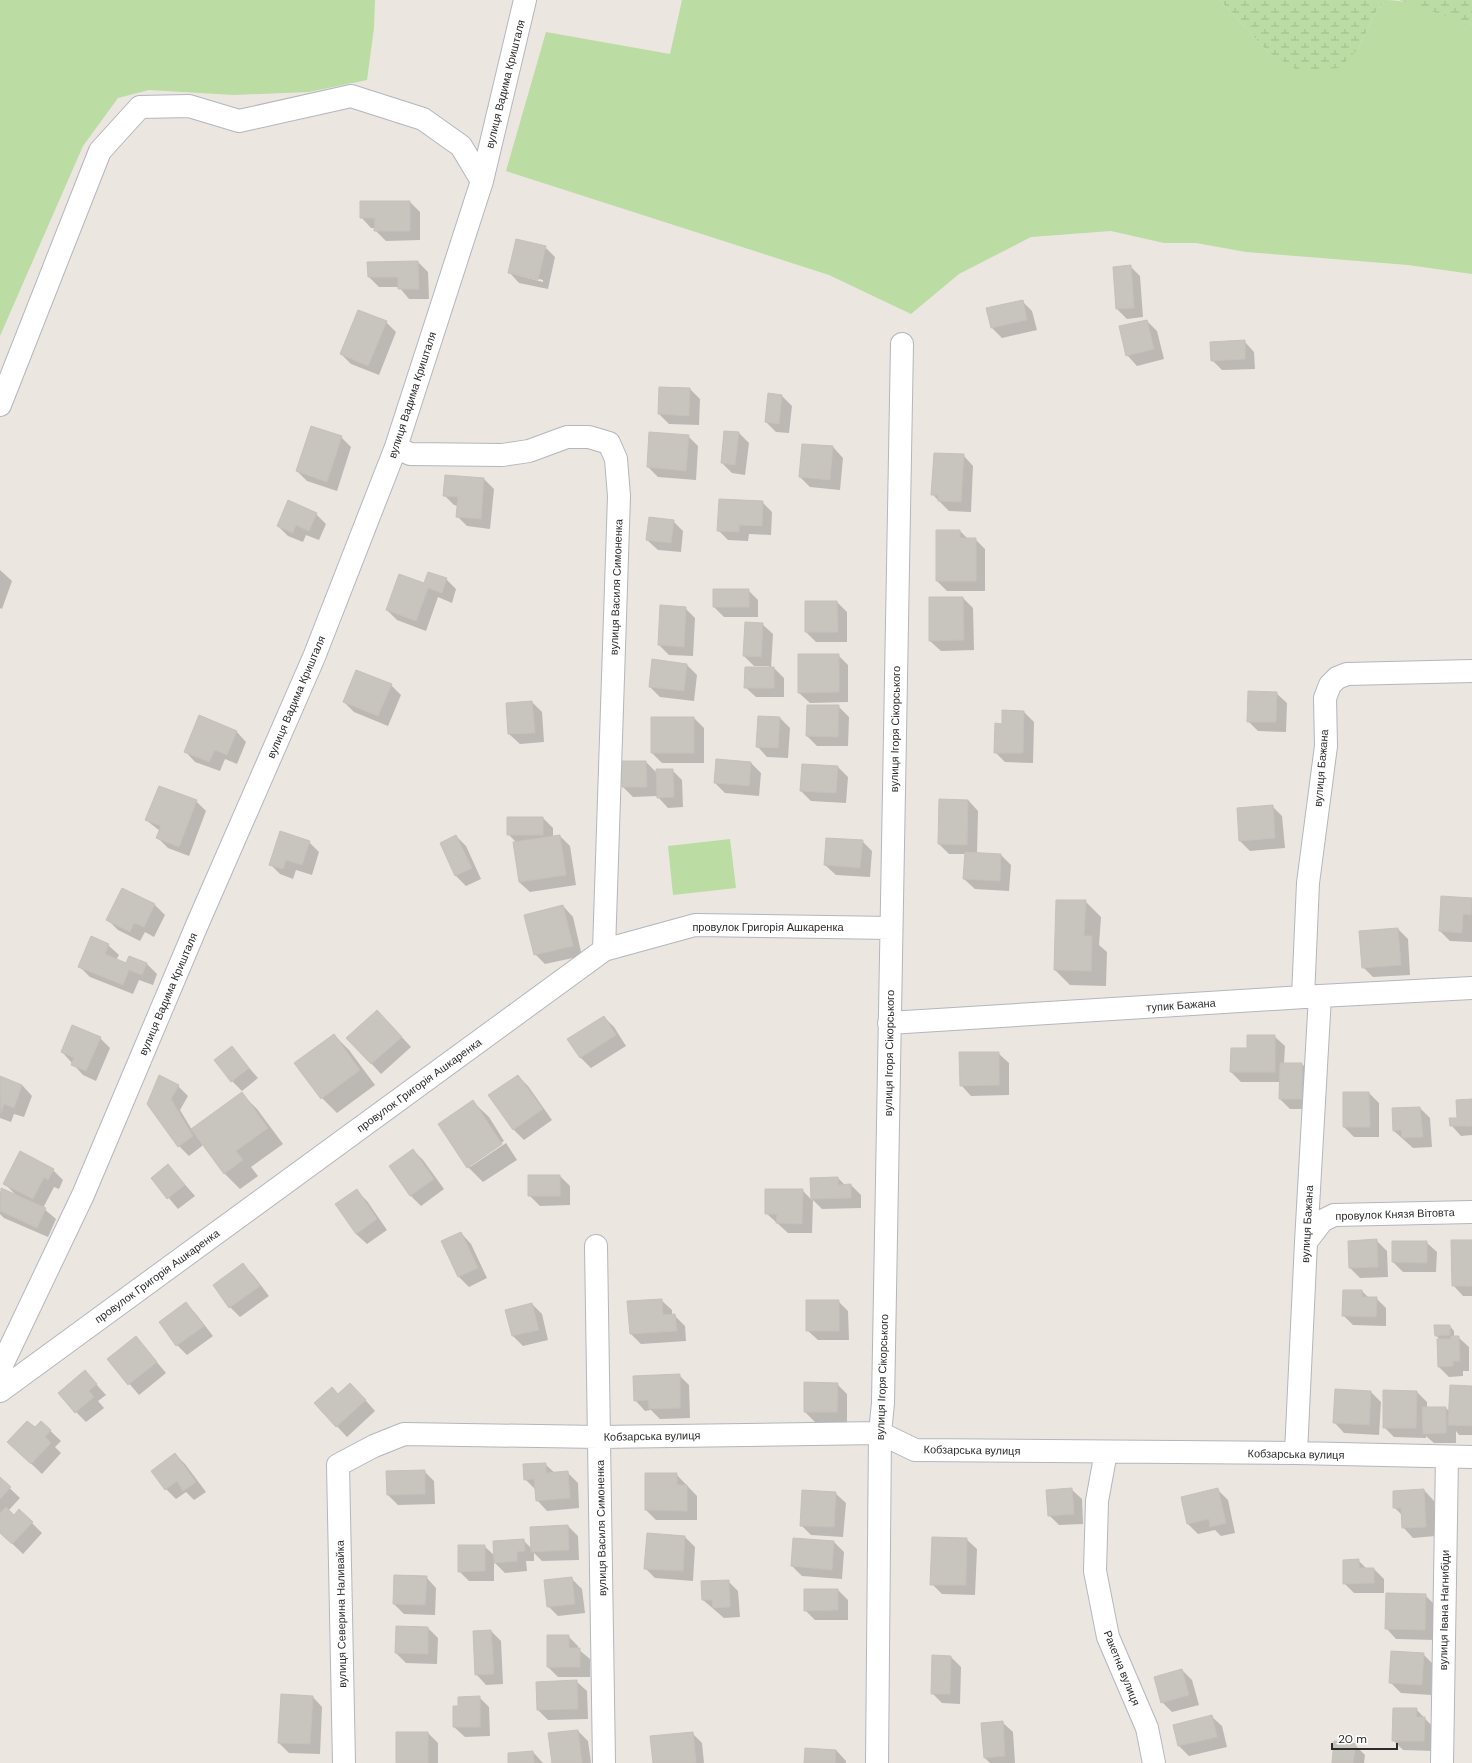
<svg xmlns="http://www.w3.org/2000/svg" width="1472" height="1763" font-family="'DM Sans',sans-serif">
<defs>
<pattern id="wetland-marsh" width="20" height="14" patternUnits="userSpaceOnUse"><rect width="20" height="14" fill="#bbdca3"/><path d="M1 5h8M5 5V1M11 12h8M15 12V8" fill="none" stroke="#a1bd8c"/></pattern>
</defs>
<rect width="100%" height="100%" fill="#ece6e0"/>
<path fill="#bbdca3" d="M0,0H375L374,28L367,80L309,92L234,95L149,90L118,98L83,146L0,336Z
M682,0H1220L1268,52L1358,49L1376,12L1386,0C1415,0 1445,15 1472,25V274L1408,265L1246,252L1196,243H1164L1111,231L1031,237L959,274L911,314L829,275L506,171L546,32L670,54Z
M730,839L736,888L673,895L668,846Z"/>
<path fill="url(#wetland-marsh)" d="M1220,0H1386L1376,12L1358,49L1339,68L1299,71L1268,52Z
M1399,0H1472V25Z"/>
<path fill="#0003" fill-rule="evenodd" d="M410,202L420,212V240L386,241L375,230V228H371L361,217Z
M545,247L555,257L548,289L519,283L509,272ZM520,274L543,280V282L520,276Z
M418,262L428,272L429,299H409L399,287H379L369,277Z
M1130,266L1140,276L1143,317L1127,319L1117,309Z
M1022,301L1032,311L1037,330L1002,338L992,328L988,309Z
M1147,321L1157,331L1164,359L1137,366L1127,355Z
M386,322L396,332L379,375L351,364L341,354Z
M1244,341L1254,352L1255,369L1222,370L1212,360Z
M690,389L700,399L699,425L669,424L659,414Z
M782,396L792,406L789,433L776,432L766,422Z
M650,433L688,436L698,446L696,480L658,477L648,467Z
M739,433L749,443L745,475L732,473L722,463Z
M341,437L351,447L337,491L307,481L297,471Z
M803,445L833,447L843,458L840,490L810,487L800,477Z
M963,455L973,466L971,512L949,511L932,494Z
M484,479L494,489L490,529L467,526L457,516L458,506L454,505L444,495Z
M762,502L772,512L771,535L749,534L748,541L728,540L718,530Z
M316,514L326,524L319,540L306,535L303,542L288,536L278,526Z
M673,521L683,531L681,552L658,550L647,540Z
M937,531H960L968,539H975L985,549V591H947L937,581Z
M0,570L12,581L2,609L0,608Z
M446,579L456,589L452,603L438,597L426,631L397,620L387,610L424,584Z
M748,590L758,600V617H724L714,607Z
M963,598L973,608L974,650L941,651L930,641Z
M806,602H837L847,612V642H816L806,632Z
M661,606L685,608L695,618L693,656L669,655L659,645Z
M762,624L773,634L771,668H774L784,678V697H756L745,687L769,668V666H754L744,656Z
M838,655L848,665V702L810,703L799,693Z
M687,665L697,675L694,701L660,697L650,687Z
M391,685L401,695L388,726L354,712L344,702Z
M1276,693L1287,703L1286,732L1258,731L1248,721Z
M532,702L542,712L544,742L520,744L509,734L507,704Z
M838,706L849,717L848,746H817L807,736Z
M1024,712L1034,722L1033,763L1005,762L995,752L1003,725Z
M694,718L704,728V763H662L652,753Z
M780,718L790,728L788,758L767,757L757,746Z
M236,731L246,742L237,764L225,759L220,771L195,762L185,751Z
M622,762H646L657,773L672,770L682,780L683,807L668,808L657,796L633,797L623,787Z
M751,763L761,773L759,796L725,793L715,783Z
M838,767L848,777L846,803L811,801L801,791Z
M968,800L978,811L977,854L1001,855L1011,865L1009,891L975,889L964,879L966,854H949L939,844Z
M196,801L206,811L189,856L168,848L158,838L160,831L146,820Z
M1272,806L1282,816L1285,848L1250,851L1240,841Z
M543,818L553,828V837L560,836L570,846L576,885L530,892L519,882L516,842L508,834Z
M456,836L466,846L481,879L466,886L456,876L441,844Z
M862,841L872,851L870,877L836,875L825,865Z
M309,842L319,852L312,875L296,870L293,879L280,874L270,864Z
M1472,899V942L1450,941L1440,931Z
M1085,901L1101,917L1099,945L1107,952L1106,986L1070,985L1055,970Z
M155,905L165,915L154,937L145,932L140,941L118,930L108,920Z
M563,906L573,917L582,956L545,964L535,954Z
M1398,929L1408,939L1410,975L1373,977L1363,967Z
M108,945L119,955L116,960L127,964L129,957L147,964L157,974L153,985L139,980L133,994L90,977L80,967Z
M604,1017L614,1027L626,1046L591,1068L581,1058L569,1039Z
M387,1021L411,1047L381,1074L348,1038Z
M334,1035L349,1050L375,1085L337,1113L322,1098Z
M1274,1036L1285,1046L1284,1064H1302L1312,1074V1109H1290L1280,1099V1082H1241L1231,1072L1248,1049Z
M100,1038L110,1048L96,1081L83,1075L62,1052Z
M232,1048L258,1078L242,1091L232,1081Z
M998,1053L1009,1063V1095L971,1096L961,1085Z
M518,1076L528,1086L552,1120L524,1140L514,1130L490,1096Z
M0,1077L22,1085L32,1096L24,1117L14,1114L11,1122L0,1118Z
M178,1086L188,1096L180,1110L192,1130L242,1094L257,1109L283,1144L251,1167L258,1176L240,1189L225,1174L202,1142V1146L189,1156L179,1146L148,1104Z
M1369,1093L1379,1103V1137H1354L1344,1127Z
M1472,1100V1135L1461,1136L1451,1125Z
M473,1102L489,1117L504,1141L470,1165V1167L506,1143L517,1160L483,1182L468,1167Z
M1420,1108L1430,1118L1432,1147L1413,1148L1394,1131Z
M413,1150L423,1160L444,1189L421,1206L411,1196L390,1166Z
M168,1165L195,1196L178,1209L152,1178Z
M53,1170L63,1180L59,1189L54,1187L43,1208L56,1219L48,1237L4,1218L0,1214V1193L2,1189L17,1196L4,1183Z
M560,1176L570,1186V1205L540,1206L529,1195Z
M838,1178L845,1185H851L861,1195V1208L822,1209L813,1200L812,1233H788L766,1213L802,1190L812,1200L811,1179Z
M357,1191L367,1201L387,1230L367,1244L356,1234Z
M461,1233L471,1244L487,1278L469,1287L459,1277Z
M1377,1241L1387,1251L1388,1277L1360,1278L1350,1268Z
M1472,1241V1296H1463L1453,1285Z
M1426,1242L1437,1252L1436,1272H1403L1393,1262Z
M243,1265L253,1275L269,1296L240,1317L230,1307Z
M1344,1291H1362L1369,1298H1376L1386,1308V1326L1353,1325L1343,1315Z
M661,1300L672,1310V1316H675L685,1326L686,1341L641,1344L631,1334L629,1302Z
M838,1301L848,1311L849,1340H818L807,1330Z
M186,1303L196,1314L213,1336L187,1355L177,1345Z
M532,1304L542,1314L548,1340L523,1346L513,1336Z
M1450,1326L1454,1331V1337H1458L1469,1347V1371H1463V1376L1449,1377L1439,1367L1440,1340L1436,1335Z
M136,1337L166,1373L139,1395L108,1359Z
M85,1372L106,1395L98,1401L104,1408L86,1422L76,1412Z
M679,1375L689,1385L690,1418L660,1419L651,1410L645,1411L635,1400Z
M837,1384L847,1394V1422H815L805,1412Z
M1472,1387V1435H1459L1456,1431V1443H1434L1426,1436V1438L1394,1437L1384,1427V1392H1417L1427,1402V1408H1446L1450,1412Z
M1371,1392L1381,1402L1379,1435L1344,1433L1334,1422Z
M360,1394L375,1411L347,1437L315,1403L339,1395Z
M41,1422L61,1441L55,1447L61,1453L42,1474L19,1452Z
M175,1454L185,1464L206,1492L194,1500L186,1492L176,1499L166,1489Z
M545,1464L555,1473L567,1472L578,1483L579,1508L547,1511L537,1500L535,1489L525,1479Z
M424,1471L434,1481L435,1504L398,1505L388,1495Z
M676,1474L697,1496V1520H656L646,1510Z
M0,1479L20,1498L8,1511L14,1516L20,1511L42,1533L23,1554L0,1532Z
M1071,1489L1082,1499L1083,1524L1059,1525L1049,1515Z
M1218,1490L1228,1500L1235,1533L1221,1536L1215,1530L1198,1534L1188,1524Z
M1424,1490L1434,1501L1435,1536L1413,1538L1403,1527V1516L1394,1507Z
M835,1493L846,1503L843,1537L811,1535L801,1525Z
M568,1526L578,1536L579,1560L542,1561L534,1553V1561H526L527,1571L505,1573L494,1562V1581H469L459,1571L484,1546L495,1556L523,1540L532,1549Z
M685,1537L695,1547L693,1581L655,1578L645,1568Z
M966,1539L977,1549L975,1595L942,1594L932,1584Z
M834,1542L844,1552L842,1579L802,1576L792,1566Z
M1358,1560L1367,1569H1374L1384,1579V1593H1354L1344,1583Z
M426,1577L436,1588L435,1615L404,1614L394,1604Z
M572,1579L582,1589L585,1613L558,1616L548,1606Z
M728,1581L738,1591L740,1617L724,1618L703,1600Z
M838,1590L848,1600V1620H815L805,1610Z
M1425,1595L1436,1606L1435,1640L1396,1639L1386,1628Z
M428,1628L438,1638L437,1664L406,1663L396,1653Z
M491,1631L501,1641L503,1684L486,1685L476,1674Z
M568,1636L578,1646V1649L590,1659V1677H558L548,1667Z
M1423,1654L1433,1664L1431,1695L1401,1693L1391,1683Z
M951,1657L961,1667L960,1704L942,1703L932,1693Z
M1182,1670L1192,1680L1199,1705L1172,1712L1162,1702Z
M576,1681L587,1691L588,1719L548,1720L538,1710L537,1682Z
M312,1696L322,1707L320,1754L289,1753L279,1743Z
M479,1697L489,1707L490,1736L465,1737L454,1727L459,1707Z
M1416,1709L1434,1728V1751L1403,1750L1393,1740Z
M1211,1716L1222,1726L1227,1747L1189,1756L1179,1746L1174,1725Z
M1002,1722L1013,1732L1015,1763H990L985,1758L982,1724Z
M578,1731L588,1741L591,1763H553Z
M428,1733L438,1743V1763H397Z
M692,1733L702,1743L704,1763H654Z
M1355,1745L1365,1755L1364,1763H1333Z
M836,1750L846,1761V1763H805Z
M533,1752L543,1763H509Z"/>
<path fill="#c8c4be" stroke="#c7c1b9" d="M360,201H410V231H374L375,218H360Z
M516,239L546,246L538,280L508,273Z
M418,261L419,289H398V277H368L367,262Z
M1131,265L1134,308L1116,309L1113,267Z
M1023,300L1027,320L991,328L986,308Z
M358,310L387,321L368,366L340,354Z
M1147,320L1154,349L1126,356L1119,326Z
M1245,340V359L1211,361L1210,342Z
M659,387L690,388L689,416L658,414Z
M768,393L782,395L779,424L765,422Z
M311,426L342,436L327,482L296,471Z
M724,431L739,432L735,465L721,463Z
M649,432L689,435L686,471L647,467Z
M802,444L833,446L830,480L799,477Z
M934,453L964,454L961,502L938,501V495H931Z
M445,475L484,478L481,519L456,517L458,497L443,496Z
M719,499L763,501L762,526L739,525V532L717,531Z
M288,500L317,513L309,531L296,525L293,533L277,526Z
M649,517L674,520L671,543L646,540Z
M936,530H960V538H976V581H936Z
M428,572L447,578L442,593L428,588L416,621L386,610L399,574L424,583Z
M713,589H749V607H713Z
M929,597H963L964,640L929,641Z
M805,601H837L838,632H805Z
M660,605L686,607L684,647L658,645Z
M745,622L763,623L761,657L743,656Z
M798,654H839V692L798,693Z
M652,659L687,664L684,691L649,687Z
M745,667H774V688H744Z
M356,670L392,684L378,716L343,702Z
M1248,691L1277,692L1276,722H1247Z
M532,701L535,733L508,734L506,703Z
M807,705H839L838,737L806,736Z
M1002,710L1024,711L1023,753H994L995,723L1002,724Z
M199,715L237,731L227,755L215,750L209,762L184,752Z
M758,716L780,717L778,748L756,747Z
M651,717H694V753H651Z
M716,759L751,762L749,786L714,783Z
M621,761H646L647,787H622Z
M802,764L838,766L836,793L800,791Z
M656,769H673L674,797L657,798Z
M159,786L197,800L179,847L156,838L161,826L145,820Z
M939,799L968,800L967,845L938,844Z
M1273,805L1275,838L1239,841L1237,808Z
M507,817H543V835H507Z
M280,831L310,841L302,865L286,860L283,869L269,865Z
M456,835L472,868L455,876L440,843Z
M560,835L566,875L519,882L513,842Z
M826,838L863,840L860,868L824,865Z
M965,852L1001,854L1000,881L963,879Z
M122,888L155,904L144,927L134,923L130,932L106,920Z
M1441,896L1472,898L1471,915L1463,914L1462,933L1439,931Z
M1056,900H1086L1084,936H1092L1091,971L1054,970Z
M563,905L573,946L534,955L524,915Z
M1398,928L1401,965L1362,968L1359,931Z
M91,936L109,944L105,954L126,963L129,956L147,963L142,975L129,970L123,985L78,967Z
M377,1010L402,1037L371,1064L346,1038Z
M604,1016L616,1035L580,1058L567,1039Z
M72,1025L101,1037L86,1071L71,1065L74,1058L61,1052Z
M334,1034L360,1070L321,1099L294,1063Z
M1247,1035H1275V1072H1230L1231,1048H1247Z
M232,1046L249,1068L231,1082L214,1060Z
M959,1052H999V1085L960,1086Z
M1280,1063H1302V1099H1279Z
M159,1075L179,1085L171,1099L193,1136L178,1147L147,1104Z
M518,1075L543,1109L513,1130L488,1095Z
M0,1076L22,1085L14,1108L4,1104L1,1113Z
M242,1092L268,1128L236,1151L243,1160L224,1174L191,1129Z
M1343,1092H1369L1370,1127H1343Z
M1472,1099V1126H1450L1449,1118H1457L1456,1100Z
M473,1100L502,1144L467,1168L438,1124Z
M1420,1107L1423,1137L1402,1138L1401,1130L1393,1131L1392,1108Z
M413,1149L434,1179L410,1196L389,1166Z
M20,1151L54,1169L48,1180L44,1177L33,1199L3,1184Z
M168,1164L185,1185L167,1199L151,1178Z
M528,1175H560V1196H528Z
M838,1177V1185L851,1184V1198L811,1199L810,1178Z
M1,1188L46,1208L37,1228L0,1211Z
M357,1189L377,1219L356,1234L335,1204Z
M765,1189H803L802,1224L776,1223L777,1214H765Z
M461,1232L478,1268L458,1277L441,1241Z
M1377,1239L1378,1267L1349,1268L1348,1241Z
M1451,1240H1472V1286H1452Z
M1392,1241H1427V1263L1392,1262Z
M243,1263L260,1286L229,1308L213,1285Z
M1343,1290H1362V1297H1377L1376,1317L1342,1316Z
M662,1299L663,1315L675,1314L677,1331L630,1334L627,1301Z
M806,1300H839V1331H806Z
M186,1302L204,1326L176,1346L159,1322Z
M532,1303L539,1330L512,1336L505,1310Z
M1434,1325H1450V1335L1435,1336Z
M136,1336L157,1362L128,1385L107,1359Z
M1451,1336H1459L1460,1361H1453V1366L1438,1367L1437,1339H1451Z
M85,1370L97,1384L89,1391L94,1397L75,1413L58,1393Z
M680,1374V1408L649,1409L648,1400L634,1401L633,1376Z
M804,1382L838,1383L837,1412H804Z
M350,1383L366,1400L336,1427L314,1403L332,1387L338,1394Z
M1450,1385L1472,1386V1426L1448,1425Z
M1335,1389L1371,1391L1369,1425L1333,1423Z
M1383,1390L1417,1391L1416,1428H1383Z
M1422,1407H1446V1433L1423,1434Z
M27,1421L35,1427L41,1421L51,1430L45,1437L51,1443L31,1464L7,1442Z
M175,1453L196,1482L183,1491L177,1481L165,1490L151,1471Z
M546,1463V1473L568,1471L570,1498L536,1501L534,1479L524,1480L523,1464Z
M425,1470V1494L387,1495L386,1471Z
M645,1473H677V1485H687V1511L645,1510Z
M0,1477L11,1487L0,1499Z
M1072,1488L1074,1514L1048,1516L1046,1490Z
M1218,1488L1226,1523L1210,1527L1209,1519L1187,1524L1181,1497Z
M1424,1489L1426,1527L1402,1528L1401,1508H1393V1491Z
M802,1490L836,1492L834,1527L800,1526Z
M6,1507L14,1515L19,1509L33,1522L12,1544L0,1533V1513Z
M568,1525L569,1550L531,1552L530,1527Z
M647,1533L685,1536L683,1571L644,1569Z
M932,1537L967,1538L966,1585H930Z
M793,1538L834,1541L832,1570L791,1566Z
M524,1539L525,1551L517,1552V1561L494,1563L493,1541Z
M458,1545H485V1571L458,1572Z
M1359,1559V1568H1374V1583L1343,1584V1560Z
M394,1575L427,1576L425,1605L393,1604Z
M572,1577L575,1604L547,1607L544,1580Z
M729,1580L730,1607L713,1608L712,1600H702L701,1581Z
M804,1589H838V1610L804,1611Z
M1386,1593L1426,1594L1425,1630L1385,1629Z
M396,1626L428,1627V1654L395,1653Z
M491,1630L494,1674L475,1675L473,1631Z
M547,1635H569V1648H580V1667H547Z
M1391,1651L1424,1653L1422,1685L1389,1683Z
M932,1655L951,1656L950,1694H931Z
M1182,1669L1189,1695L1161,1703L1154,1677Z
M577,1680L578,1709L537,1710L536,1682Z
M281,1694L313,1696L310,1744L278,1743Z
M480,1696V1727H453V1706H458V1697Z
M1393,1708H1417L1416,1717H1425L1424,1741H1392Z
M1212,1715L1217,1737L1178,1746L1173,1725Z
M1003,1721L1005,1756L984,1758L981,1723Z
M578,1730L582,1763H552L548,1733Z
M396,1732H428V1763H396Z
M693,1732L696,1763H653L650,1736Z
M1334,1741L1356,1744L1353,1763H1332Z
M805,1748L836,1750L835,1763H804Z
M533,1751L534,1763H508V1753Z"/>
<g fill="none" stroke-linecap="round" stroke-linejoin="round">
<defs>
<path id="street" d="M0,405L100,151L140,107L189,106L239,121L351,96L423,119L461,146L482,181
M396,447L410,454L502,455L529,451L567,437H589L609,443L616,459L619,496L604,950
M1303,997L1308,883L1326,746L1325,698L1330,685L1337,678L1347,674L1472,671
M889,1023L1320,996L1472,988
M1306,1242L1322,1221L1334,1215L1472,1212
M596,1246L604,1763
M0,1369L83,1195L197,925L314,657L396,447L482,181L525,0
M0,1391L604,950L695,925L891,928
M1106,1452L1097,1501L1095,1571L1108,1637L1147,1728L1154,1763
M1296,1453L1306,1242L1320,996
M344,1763L338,1465L374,1446L404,1434L599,1437L880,1433L915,1450L1296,1453L1472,1457
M877,1763L880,1433L883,1403L902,344
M1442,1763L1447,1457"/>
</defs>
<use href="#street" stroke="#b3b6be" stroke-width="24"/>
<use href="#street" stroke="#fff" stroke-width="22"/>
</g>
<g text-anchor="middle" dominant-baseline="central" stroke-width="3" stroke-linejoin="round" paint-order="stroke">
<g font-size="11" fill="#2c2c2c" stroke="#fff">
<text transform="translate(505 84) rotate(-76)">вулиця Вадима Кришталя</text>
<text transform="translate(412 395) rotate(-72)">вулиця Вадима Кришталя</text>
<text transform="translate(616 587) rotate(-88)">вулиця Василя Симоненка</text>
<text transform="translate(296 697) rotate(-67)">вулиця Вадима Кришталя</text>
<text transform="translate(895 729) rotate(-89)">вулиця Ігоря Сікорського</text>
<text transform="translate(1321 768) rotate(-85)">вулиця Бажана</text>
<text x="768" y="927">провулок Григорія Ашкаренка</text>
<text transform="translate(168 994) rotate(-67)">вулиця Вадима Кришталя</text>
<text transform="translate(1181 1005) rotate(-4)">тупик Бажана</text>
<text transform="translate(889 1053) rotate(-89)">вулиця Ігоря Сікорського</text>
<text transform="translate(419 1085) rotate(-36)">провулок Григорія Ашкаренка</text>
<text transform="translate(1395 1214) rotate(-2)">провулок Князя Вітовта</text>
<text transform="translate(1307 1224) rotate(-87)">вулиця Бажана</text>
<text transform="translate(157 1276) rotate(-36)">провулок Григорія Ашкаренка</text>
<text transform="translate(882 1377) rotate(-88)">вулиця Ігоря Сікорського</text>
<text transform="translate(652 1436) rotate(-1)">Кобзарська вулиця</text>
<text transform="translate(972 1450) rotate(1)">Кобзарська вулиця</text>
<text transform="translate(1296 1454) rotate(1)">Кобзарська вулиця</text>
<text transform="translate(601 1528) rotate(-91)">вулиця Василя Симоненка</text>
<text transform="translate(1444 1610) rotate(-89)">вулиця Івана Нагнибіди</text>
<text transform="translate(341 1614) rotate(-91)">вулиця Северина Наливайка</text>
<text transform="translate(1122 1668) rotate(68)">Ракетна вулиця</text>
</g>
</g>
<path d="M1332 1743v6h65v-6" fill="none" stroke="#2c2c2c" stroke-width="2"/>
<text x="1338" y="1743" font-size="12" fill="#2c2c2c" stroke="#ffffff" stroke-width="3" paint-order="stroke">20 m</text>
</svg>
